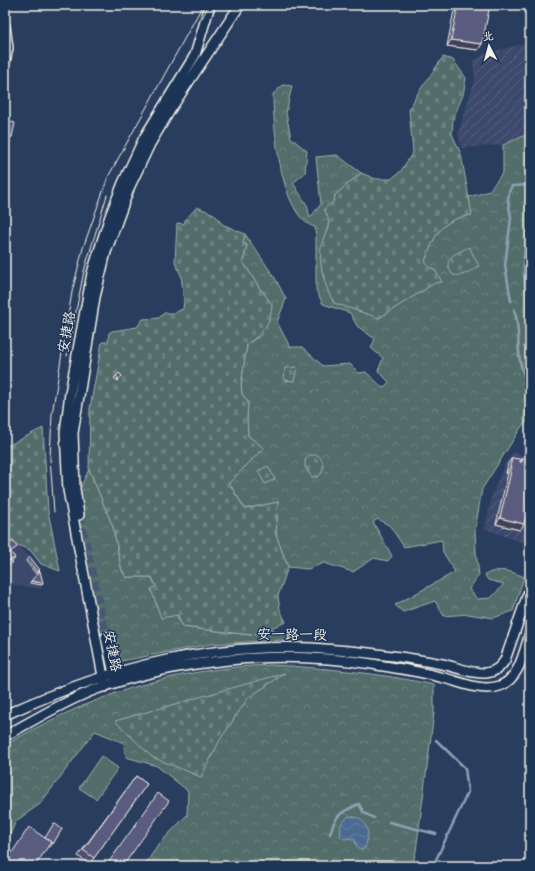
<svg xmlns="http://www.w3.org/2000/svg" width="535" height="871" font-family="Kalam,'LXGW WenKai TC',sans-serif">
<defs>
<pattern id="industrial-furrows" width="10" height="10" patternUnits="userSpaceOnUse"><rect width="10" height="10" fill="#3c496c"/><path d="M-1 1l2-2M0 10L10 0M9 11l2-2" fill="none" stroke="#596481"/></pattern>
<pattern id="forest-crowns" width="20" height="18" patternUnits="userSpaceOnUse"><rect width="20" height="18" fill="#536d6b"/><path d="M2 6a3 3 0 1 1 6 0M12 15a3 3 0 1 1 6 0" fill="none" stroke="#6c8280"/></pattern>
<pattern id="cemetery-stones" width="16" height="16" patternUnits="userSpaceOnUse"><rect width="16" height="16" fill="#536d6b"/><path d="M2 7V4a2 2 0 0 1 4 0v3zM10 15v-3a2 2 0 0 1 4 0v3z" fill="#6c8280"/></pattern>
<pattern id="water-waves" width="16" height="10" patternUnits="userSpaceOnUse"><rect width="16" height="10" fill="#4b6b91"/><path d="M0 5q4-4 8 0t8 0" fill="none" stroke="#6681a0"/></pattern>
</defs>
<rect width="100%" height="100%" fill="#293d5f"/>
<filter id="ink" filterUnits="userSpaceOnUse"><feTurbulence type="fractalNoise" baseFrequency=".025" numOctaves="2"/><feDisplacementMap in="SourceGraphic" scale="8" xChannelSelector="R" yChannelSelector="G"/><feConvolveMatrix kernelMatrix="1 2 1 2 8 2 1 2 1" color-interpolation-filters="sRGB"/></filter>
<g filter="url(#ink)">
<path fill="#3c496c" d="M5,542L19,547L31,559L40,571L42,589L5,584Z"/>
<path fill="url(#industrial-furrows)" d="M530,42V133L503,145L462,148L458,134L475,79L473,61L487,53Z
M530,433V529L524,543L485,529L492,494L505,464L513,452L522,455L524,447L521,446Z"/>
<path fill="url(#forest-crowns)" stroke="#a4afaa" d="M283,85L292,86L286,113L291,138L307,151L305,173L293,183L307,205L310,218L321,204L316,157L337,155L361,173L335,195C332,224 313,253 325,280L379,318L423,290L428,266L425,261C434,237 440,220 468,216L471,212L469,197L489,191L503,172V145L530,133V419L522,426L482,489L475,530L476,552L479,575L469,589L477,599L491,598L504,584L488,580L485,575C498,567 511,571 524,577L513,611L493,618L468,614L444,616L435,601L403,612L395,605L455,572L443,552L442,540L404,547L390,526L378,519L373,522L392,556L388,561L374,558L353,572L324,563L308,569L288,567L276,535L278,502L245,509L229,483L264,448L248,436L247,418L248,402L242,394L241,385L247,344L261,335L265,293L260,289L243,262L247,245L243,243L245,234L275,278L286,299L277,322L290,347H302L323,366L350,364L359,373L366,372L383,388L389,382L378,371L383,358L371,348L375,339L357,326L350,313L323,304L316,290V238L315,227C280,218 273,124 273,94Z
M89,469L113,527L122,571L126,577H151C160,595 175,608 182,627L251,635L271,628L280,634L300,635V639L211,644L121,661L114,636L100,638L75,515L84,514L80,489Z
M272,665C327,668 380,673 434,685V713L416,851L412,866H144L159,844L187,815L188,791L157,766L126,757L124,743L95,731L40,804L16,821L5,846V745C91,695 172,668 272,665Z"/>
<path fill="url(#cemetery-stones)" stroke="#a4afaa" d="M443,57L453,60L466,78L463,95L453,119L452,134L461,154L472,215C440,220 436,233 425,261L428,266L435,270L442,282L435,283L379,318L334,303C325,288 317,261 322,243C327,225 334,228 324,209L334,201L335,195L361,173L376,179H391L401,171L413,152L409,110L418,93Z
M197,207L214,214L222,224L245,234L243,243L247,245L243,262L260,289L272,304C271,324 263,333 247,344L241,385L242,394L248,402L247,418L248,436L264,448L229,483L245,509L278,502L276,535L288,567L278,596L280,610L286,622L252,635L182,627L178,615L161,618L151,589L156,586L152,577H126L122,571L113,527L89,469L90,408L102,342H108L109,333L112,331L137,327L143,319L159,318L164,313H174L183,309L184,301L181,275L175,262L177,223L184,224L185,220Z
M469,247L479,266C470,271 463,277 453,275C440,258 455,254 469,247Z
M297,367L294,381L284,380L285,368Z
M43,428L48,511L60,571L41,564L30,550L5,540V447Z
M310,455H318C325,462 325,471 318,477H312L305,467V460Z
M268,466L275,479L265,484L258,471Z
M285,673L248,698L220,740L201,777L152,757L115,721Z"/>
<path fill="#536d6b" stroke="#a4afaa" d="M101,756L118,768L96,799L79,788Z"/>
<path fill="url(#water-waves)" stroke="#8fa1b4" d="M530,212V295L527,294C518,267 527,239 530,212Z
M349,816L359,818C370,827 369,835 365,848L361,850L357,847L354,838L344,839L340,836L341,824Z"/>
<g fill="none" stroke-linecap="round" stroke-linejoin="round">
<path stroke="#8fa1b4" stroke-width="2.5" d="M511,301L505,265L511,218L508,200L509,192L512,186L530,185
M514,309C523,335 512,360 530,386
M389,822L436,834
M330,834C335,815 341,812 359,804L364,813L374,818
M433,866L468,792L465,768L436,740"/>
<path stroke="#475874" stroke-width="9" stroke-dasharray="9 4.5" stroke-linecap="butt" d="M79,515L106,637"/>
<defs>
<path id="minor" d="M5,26L8,48L5,62
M79,515L75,489L73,433L95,297L106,252L130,186L150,144L172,107L240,5
M106,637L115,678
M105,687L68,490L65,433L70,393L92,273L109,219L123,183L144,138L195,55L210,5
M5,715C112,666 219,639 337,650C372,653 407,657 442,664C456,667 472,674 486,673C495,672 501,667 505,660L530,588
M5,736C34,720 63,702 94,690C181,658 280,650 372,664C395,668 418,671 440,677C458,681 478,691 496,687C519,682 524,652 530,633"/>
</defs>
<use href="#minor" stroke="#f4f1e8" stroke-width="12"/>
<use href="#minor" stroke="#1d3557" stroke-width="9"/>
<path stroke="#f4f1e8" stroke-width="1" d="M202,18L209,5
M67,356L84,271L107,195
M54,512L50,458L52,414L72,292L83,248L108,177L203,5"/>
</g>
<path fill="#4d4e6d" stroke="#f4f1e8" d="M455,5H490L478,50L447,46Z
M116,376H122L118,381L114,378Z
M512,458L520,462L523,458L520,530L496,524L508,473H506L508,464Z
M27,559L40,570L36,574L26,561Z
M136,776L147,784L91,862L89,864L78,856Z
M62,829L50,847L48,846L44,838Z"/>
<path fill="#3f4059" stroke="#f4f1e8" d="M451,40L482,44L478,50L447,46Z
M5,135L12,137L9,140L5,139Z
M510,467H512L508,473H506Z
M500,518L524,524L520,530L496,524Z
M15,558L8,567L5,569V563Z
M31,581L43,583L42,585L30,583Z"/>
<path fill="#5a5b7f" stroke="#f4f1e8" d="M458,5H490L482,44L451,40Z
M6,120L15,123L12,137L5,135V124Z
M119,373L122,376L119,380L116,376Z
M512,458L520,459V462H522L523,458L530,459V498L524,524L500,518L512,467H510Z
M5,540H6L8,542H14L17,547L6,555L5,554Z
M11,552L15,558L5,563V556Z
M30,557L40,570L37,572L27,559Z
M40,571L43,583L31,581Z
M136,776L147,784L94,858L83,850Z
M158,793L169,801L123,866H106Z
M54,823L62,829L53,844L51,843V842L45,838Z
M29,827L51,842L35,866H5V863Z
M90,862L96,866H87Z"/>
</g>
<g text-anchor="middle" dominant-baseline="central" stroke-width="3" stroke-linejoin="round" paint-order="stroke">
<g font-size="14" fill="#f4f1e8" stroke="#1d3557">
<text transform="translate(67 332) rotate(-80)">安捷路</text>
<text transform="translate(292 635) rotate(1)">安一路一段</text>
<text transform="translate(112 651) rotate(79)">安捷路</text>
</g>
</g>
<rect width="535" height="871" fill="none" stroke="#1d3557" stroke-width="20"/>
<rect x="10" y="10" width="515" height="851" fill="none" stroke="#f4f1e8" stroke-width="1.5" filter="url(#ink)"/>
<g transform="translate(489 46) rotate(354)" stroke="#1d3557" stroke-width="3" paint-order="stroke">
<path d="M0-3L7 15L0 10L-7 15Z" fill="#f4f1e8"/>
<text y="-6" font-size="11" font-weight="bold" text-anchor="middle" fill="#f4f1e8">北</text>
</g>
</svg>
